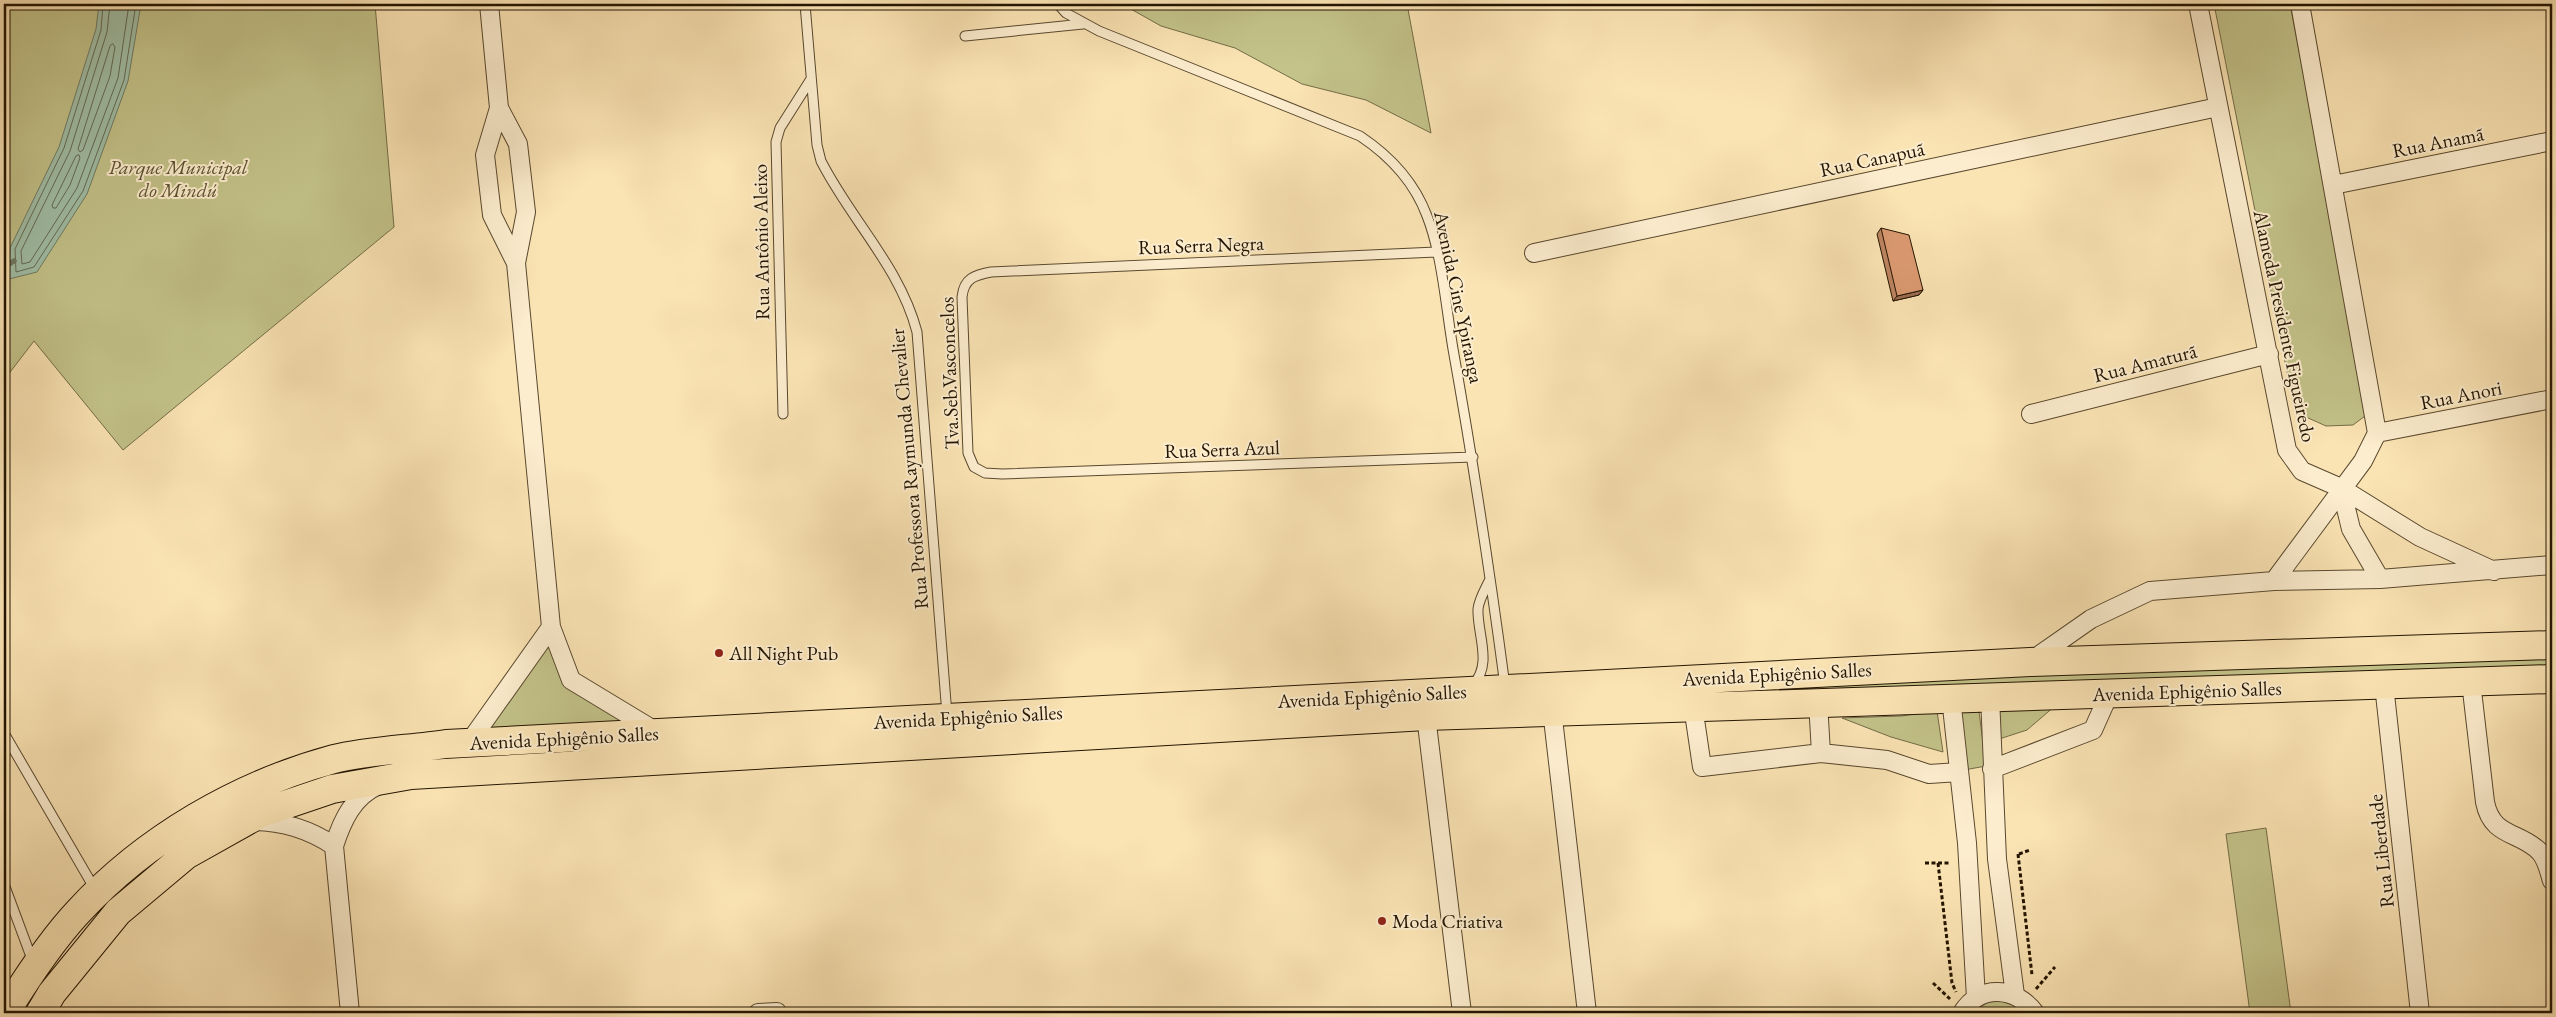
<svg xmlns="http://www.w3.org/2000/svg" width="2556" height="1017" font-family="'EB Garamond',serif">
<rect width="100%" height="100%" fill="#fbe4b4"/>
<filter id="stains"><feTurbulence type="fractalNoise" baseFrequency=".004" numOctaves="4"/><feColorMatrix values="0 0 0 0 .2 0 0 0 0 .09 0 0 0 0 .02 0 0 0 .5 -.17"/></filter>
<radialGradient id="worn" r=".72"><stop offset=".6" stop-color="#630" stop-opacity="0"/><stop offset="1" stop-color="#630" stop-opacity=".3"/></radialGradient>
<path fill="#c3c38a" stroke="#736c46" d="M4,4H375L394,227L123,450L34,341L4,380Z
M1122,4H1407L1431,133L1366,100L1302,84L1235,48L1161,26Z
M2214,4H2290L2369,413L2353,425L2326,426L2295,412Z
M550,642L566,684L629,723L479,730Z
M2552,655V671L1487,708L1488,694Z
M2062,700L2027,730L1993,741L1995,702Z
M1978,704L1986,766L1964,770L1957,708Z
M1937,711L1943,752L1891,737L1842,718L1901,716Z
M2266,828L2291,1013H2250L2226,834Z
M2001,1000L2011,1003L2024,1013H1972L1990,1001Z"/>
<path fill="#a0bfa7" stroke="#6e7b65" d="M99,4H141L128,81L87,194L37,272L9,279L10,248L59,147L96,29Z"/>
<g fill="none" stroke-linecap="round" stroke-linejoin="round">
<path stroke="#626a54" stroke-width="1" d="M103,4L101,30L64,148L15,249L16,272L34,267L83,191L124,80L136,4
M110,4L107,32L70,151L21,251L22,264L30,262L77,188L118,78L129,4
M113,44L115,47L110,76L83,150L80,152L78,149L110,46Z
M79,155L80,158L70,185L56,208H53L52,205L76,156Z"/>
<path stroke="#6e7b65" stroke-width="5.5" d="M4,267L14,261"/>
<defs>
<path id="service" d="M805,4L817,145L821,161C851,220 900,267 917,332L947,715
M1058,4L1066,13L1099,31L1360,136C1390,156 1414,181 1427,216C1442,254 1446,308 1453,349C1473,461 1490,573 1505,686
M965,36L1083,24
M1436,252L991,272C975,275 964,278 962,297L968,453L974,467L985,473L1002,474L1473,457
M783,414L776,142L780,128L811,79
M1473,685C1493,664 1477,634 1478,609C1479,599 1486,588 1490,579
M4,733L96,891
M4,884L33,962"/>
<path id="minor" d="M489,4L499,108L485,155L492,215L516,263
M2198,4L2287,450L2302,471L2341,488L2420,537L2494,571
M499,108L518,144L526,212L516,263L551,627L571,680L657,732
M2333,185L2552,141
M1534,253L2218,107
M2031,414L2269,354
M2377,433L2552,399
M2341,488L2351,529L2380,579
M2274,581L2363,461L2377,433L2300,4
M2031,661L2091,619L2150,591L2274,581L2380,579L2552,565
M2471,682L2485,802C2492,838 2520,831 2540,852C2547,860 2549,871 2552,881
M2384,685L2420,1013
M1990,697L1997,859L2015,995
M1951,698L1967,843L1976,998
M1818,702L1821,753
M1693,706L1702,767L1821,753L1887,760L1929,774L1959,772
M1552,710L1587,1013
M1426,716L1462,1013
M468,744L551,627
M1992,769L2093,730L2109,694
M252,821C283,821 309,829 334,846
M350,1013L334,846C342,821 353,796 379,785
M758,1013L777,1012
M1962,1013C1980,983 2016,987 2035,1013"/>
<path id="primary" d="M5,1013C26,979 50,942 78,912C145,839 238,785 334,759C366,751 412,749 446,744L2030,662L2552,645
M40,1013L52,993L118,912L186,855L261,813L332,789L411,775L1426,716L2552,679"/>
</defs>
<use href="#service" stroke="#59482e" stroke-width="11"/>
<use href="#minor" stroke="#59482e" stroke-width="20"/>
<use href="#primary" stroke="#231401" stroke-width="30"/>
<path stroke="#231401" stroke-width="3" stroke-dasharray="4 2.5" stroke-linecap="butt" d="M2018,854L2032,975
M2019,854L2030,850
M1925,863H1951
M1938,863L1952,983L1956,992
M1933,983L1950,999
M2036,989L2055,967"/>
<use href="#service" stroke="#fcedce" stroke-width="9"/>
<use href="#minor" stroke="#fcedce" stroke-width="18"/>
<use href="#primary" stroke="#fbe4b4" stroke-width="28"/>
</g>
<path fill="#bd8461" stroke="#231401" d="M1881,228L1923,290L1919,295L1893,301L1877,234Z"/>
<path fill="#9a6c4f" stroke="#231401" d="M1923,290L1919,295L1893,301L1897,296Z"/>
<path fill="#dc9a71" stroke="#231401" d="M1881,228L1909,235L1923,290L1897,296Z"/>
<g fill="#8f2418" stroke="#fcedce" stroke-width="2">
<circle cx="719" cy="653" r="5"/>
<circle cx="1382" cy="921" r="5"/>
</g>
<g text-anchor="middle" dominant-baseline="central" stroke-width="4" stroke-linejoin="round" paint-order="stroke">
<g font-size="20" fill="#231401" stroke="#fcedce">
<text transform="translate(2438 142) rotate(-11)">Rua Anamã</text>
<text transform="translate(1872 159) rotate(-12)">Rua Canapuã</text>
<text transform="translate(761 242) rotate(-91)">Rua Antônio Aleixo</text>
<text transform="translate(1201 245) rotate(-2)">Rua Serra Negra</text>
<text transform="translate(1459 297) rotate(78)">Avenida Cine Ypiranga</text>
<text transform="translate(2285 326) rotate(78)">Alameda Presidente Figueiredo</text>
<text transform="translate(2145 363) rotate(-14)">Rua Amaturã</text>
<text transform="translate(949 373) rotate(-92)">Tva.Seb.Vasconcelos</text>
<text transform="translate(2461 395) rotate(-11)">Rua Anori</text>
<text transform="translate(1222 449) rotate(-2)">Rua Serra Azul</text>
<text transform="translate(909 469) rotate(-95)">Rua Professora Raymunda Chevalier</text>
<text transform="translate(1777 674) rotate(-3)">Avenida Ephigênio Salles</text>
<text transform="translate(2187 691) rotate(-2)">Avenida Ephigênio Salles</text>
<text transform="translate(1372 696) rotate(-3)">Avenida Ephigênio Salles</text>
<text transform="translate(968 717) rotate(-3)">Avenida Ephigênio Salles</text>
<text transform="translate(564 738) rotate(-3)">Avenida Ephigênio Salles</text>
<text transform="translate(2381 851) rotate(-96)">Rua Liberdade</text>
</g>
<g font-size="20" font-style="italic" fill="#5b5131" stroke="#fcedce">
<text x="178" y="167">Parque Municipal<tspan x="178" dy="23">do Mindú</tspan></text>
</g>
<g font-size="20" fill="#231401" stroke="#fcedce" text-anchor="start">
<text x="729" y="653">All Night Pub</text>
<text x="1392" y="921">Moda Criativa</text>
</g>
</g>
<rect width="2556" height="1017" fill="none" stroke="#fbe4b4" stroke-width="20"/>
<rect x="5" y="5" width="2546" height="1007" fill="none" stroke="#231401" stroke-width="2.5"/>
<rect x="10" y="10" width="2536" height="997" fill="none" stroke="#231401"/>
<rect width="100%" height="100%" filter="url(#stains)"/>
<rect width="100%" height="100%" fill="url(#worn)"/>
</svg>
